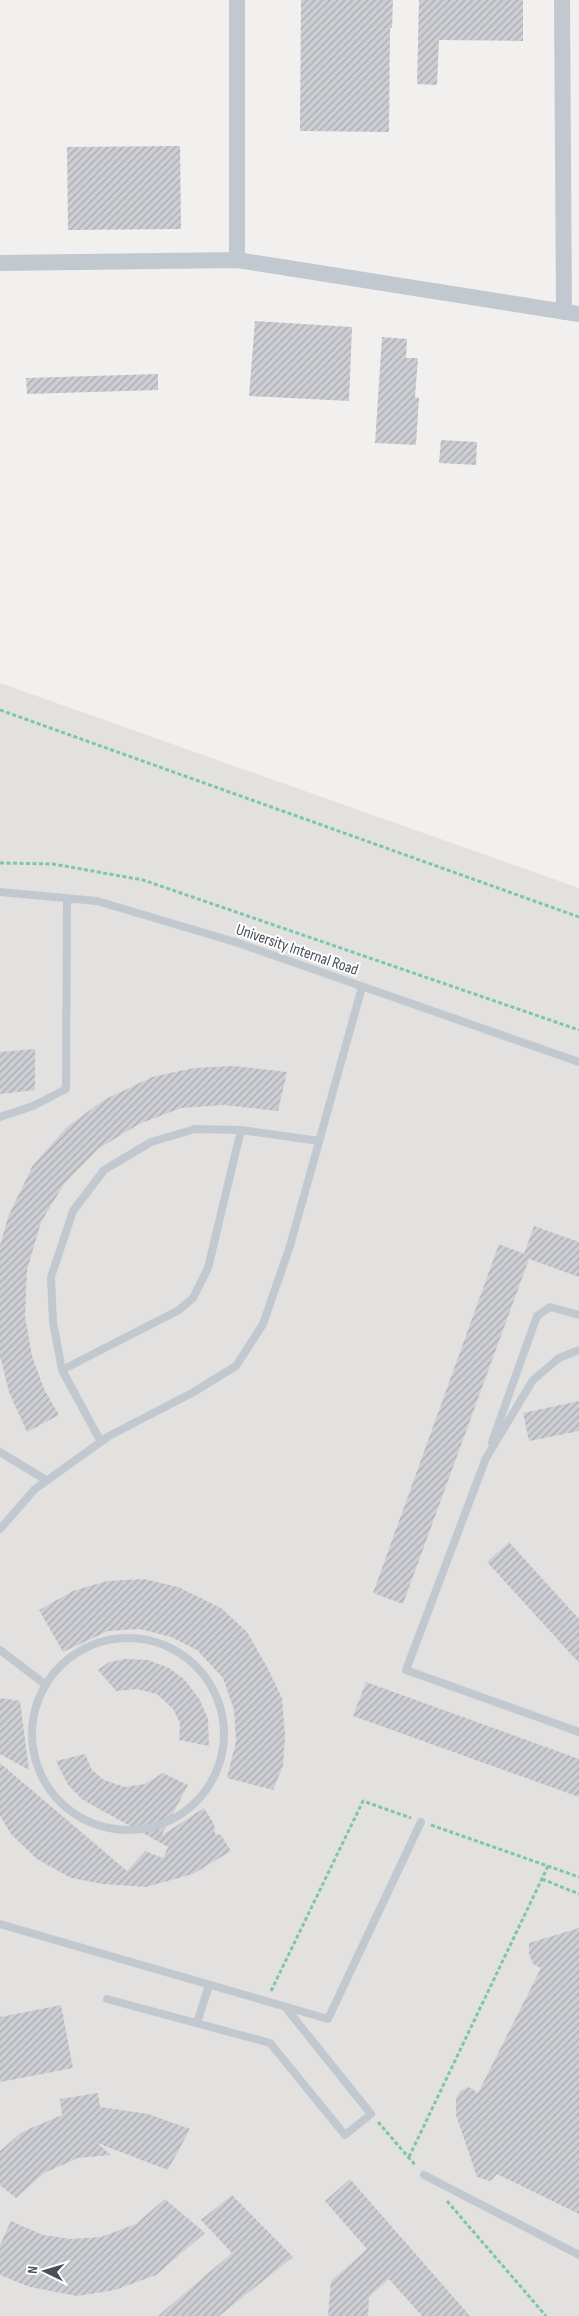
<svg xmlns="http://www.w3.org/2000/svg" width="579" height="2316" font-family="'Sofia Sans Condensed',sans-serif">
<defs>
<pattern id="building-hatch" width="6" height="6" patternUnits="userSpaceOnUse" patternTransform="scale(1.25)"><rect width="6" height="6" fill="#cdced3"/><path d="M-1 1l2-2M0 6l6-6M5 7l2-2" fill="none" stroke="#a8aaae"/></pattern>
</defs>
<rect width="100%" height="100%" fill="#f2f0ef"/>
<path fill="#e2e1e0" d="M0,683L579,888V2316H0Z"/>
<path fill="url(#building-hatch)" d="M301,0H393L392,28H390L389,132L300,131Z
M419,0H523V41L439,40L437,85L417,84Z
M180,146L181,229L68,230L67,147Z
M255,321L352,327L349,401L249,396Z
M382,337L407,339L406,358H418L415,397L419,398L416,445L375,443Z
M158,374V390L27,394L26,378Z
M441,440L477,442L476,465L439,463Z
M35,1049V1090L0,1094V1052Z
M234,1066L287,1072L278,1111L224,1105L181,1108L139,1124L98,1149L64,1184L41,1222L27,1270L25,1316L32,1356L44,1389L59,1415L27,1432L9,1392L0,1356V1246L8,1217L33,1165L67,1127L104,1100L152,1077L194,1068Z
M534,1226L579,1242V1277L529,1259L403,1604L373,1593L499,1244L524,1254Z
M579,1401V1431L529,1441L523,1413Z
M509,1542L579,1619V1663L487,1562Z
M144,1579L178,1587L221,1608L247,1632L267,1667L282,1698L285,1736L283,1766L273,1790L227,1778L236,1741L234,1710L223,1678L197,1650L171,1637L140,1629L108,1631L63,1652L39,1610L73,1591L107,1581Z
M126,1659L148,1660L169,1668L185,1680L200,1700L208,1719L209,1746L179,1740L180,1723L173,1709L157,1694L137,1689L116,1691L98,1670L109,1662Z
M366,1682L579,1759V1797L353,1716Z
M0,1698L20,1701L29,1770L0,1754Z
M85,1754L92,1770L104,1780L125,1787L145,1784L163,1773L188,1785L161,1836L204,1808L214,1824L215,1834L221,1835L231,1851L193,1874L146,1887L103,1884L71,1878L37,1859L11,1834L0,1816V1763L127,1871L145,1851L163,1858L168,1847L83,1800L68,1785L56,1761Z
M579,1928V2214L497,2174L490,2181L477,2177L456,2115V2098L460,2091L469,2087L478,2093L541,1968L533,1964L529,1954V1943Z
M61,2005L73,2068L0,2082V2017Z
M98,2093L100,2107L148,2114L190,2129L168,2170L97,2143L111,2155L78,2158L44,2173L16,2198L0,2185V2151L22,2132L62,2115L60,2099Z
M350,2179L470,2316H422L389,2279L369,2297L368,2316H328L331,2281L367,2249L325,2201Z
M232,2195L293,2257L219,2316H158L232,2253L201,2220Z
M165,2199L205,2233L156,2275L115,2290L77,2296L30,2287L0,2275V2245L11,2221L43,2235L70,2239L101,2237L136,2224Z"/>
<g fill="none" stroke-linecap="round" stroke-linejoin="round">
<path stroke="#7dc6ab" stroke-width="3" stroke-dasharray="4 2.5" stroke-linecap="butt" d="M0,710L579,917
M0,863L53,864L143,880L579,1030
M431,1825L579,1877
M542,1879L579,1894
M271,1991L363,1801L411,1818
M378,2122L416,2166
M409,2157L548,1866
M447,2201L546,2316"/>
<path stroke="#c1c8d0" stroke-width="8" d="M0,892L97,901L235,942L579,1062
M0,1117L33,1106L66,1089L67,899
M579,1350L559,1358L533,1380L486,1458L406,1670L579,1732
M62,1370L179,1310L193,1298L208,1268L241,1130
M101,1442L62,1370L53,1322L51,1277L73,1211L104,1170L151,1142L195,1129L241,1130L319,1141
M492,1442L537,1316L550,1307L579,1315
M0,1452L46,1480
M0,1529L35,1489L109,1436L192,1393L236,1366L263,1324L290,1246L362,987
M32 1734a96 96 0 1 1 192 0a96 96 0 1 1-192 0Z
M0,1650L46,1685
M0,1924L328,2019L421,1822
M107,1999L270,2043L345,2135L371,2114L286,2008
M197,2023L209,1985
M424,2175L579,2255"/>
<path stroke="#c1c8d0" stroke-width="16" d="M562,0L564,312
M237,260V0
M0,263L237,260L579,314"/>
</g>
<g text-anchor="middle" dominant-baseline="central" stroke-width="4" stroke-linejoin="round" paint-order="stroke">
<g font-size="16" fill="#49505b" stroke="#fff">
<text transform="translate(297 950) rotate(19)">University Internal Road</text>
</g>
</g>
<g transform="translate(45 2271) rotate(275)" stroke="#ffffff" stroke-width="4" paint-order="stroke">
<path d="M0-4L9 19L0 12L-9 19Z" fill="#49505b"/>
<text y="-8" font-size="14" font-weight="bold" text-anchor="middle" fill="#49505b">N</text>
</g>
</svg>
